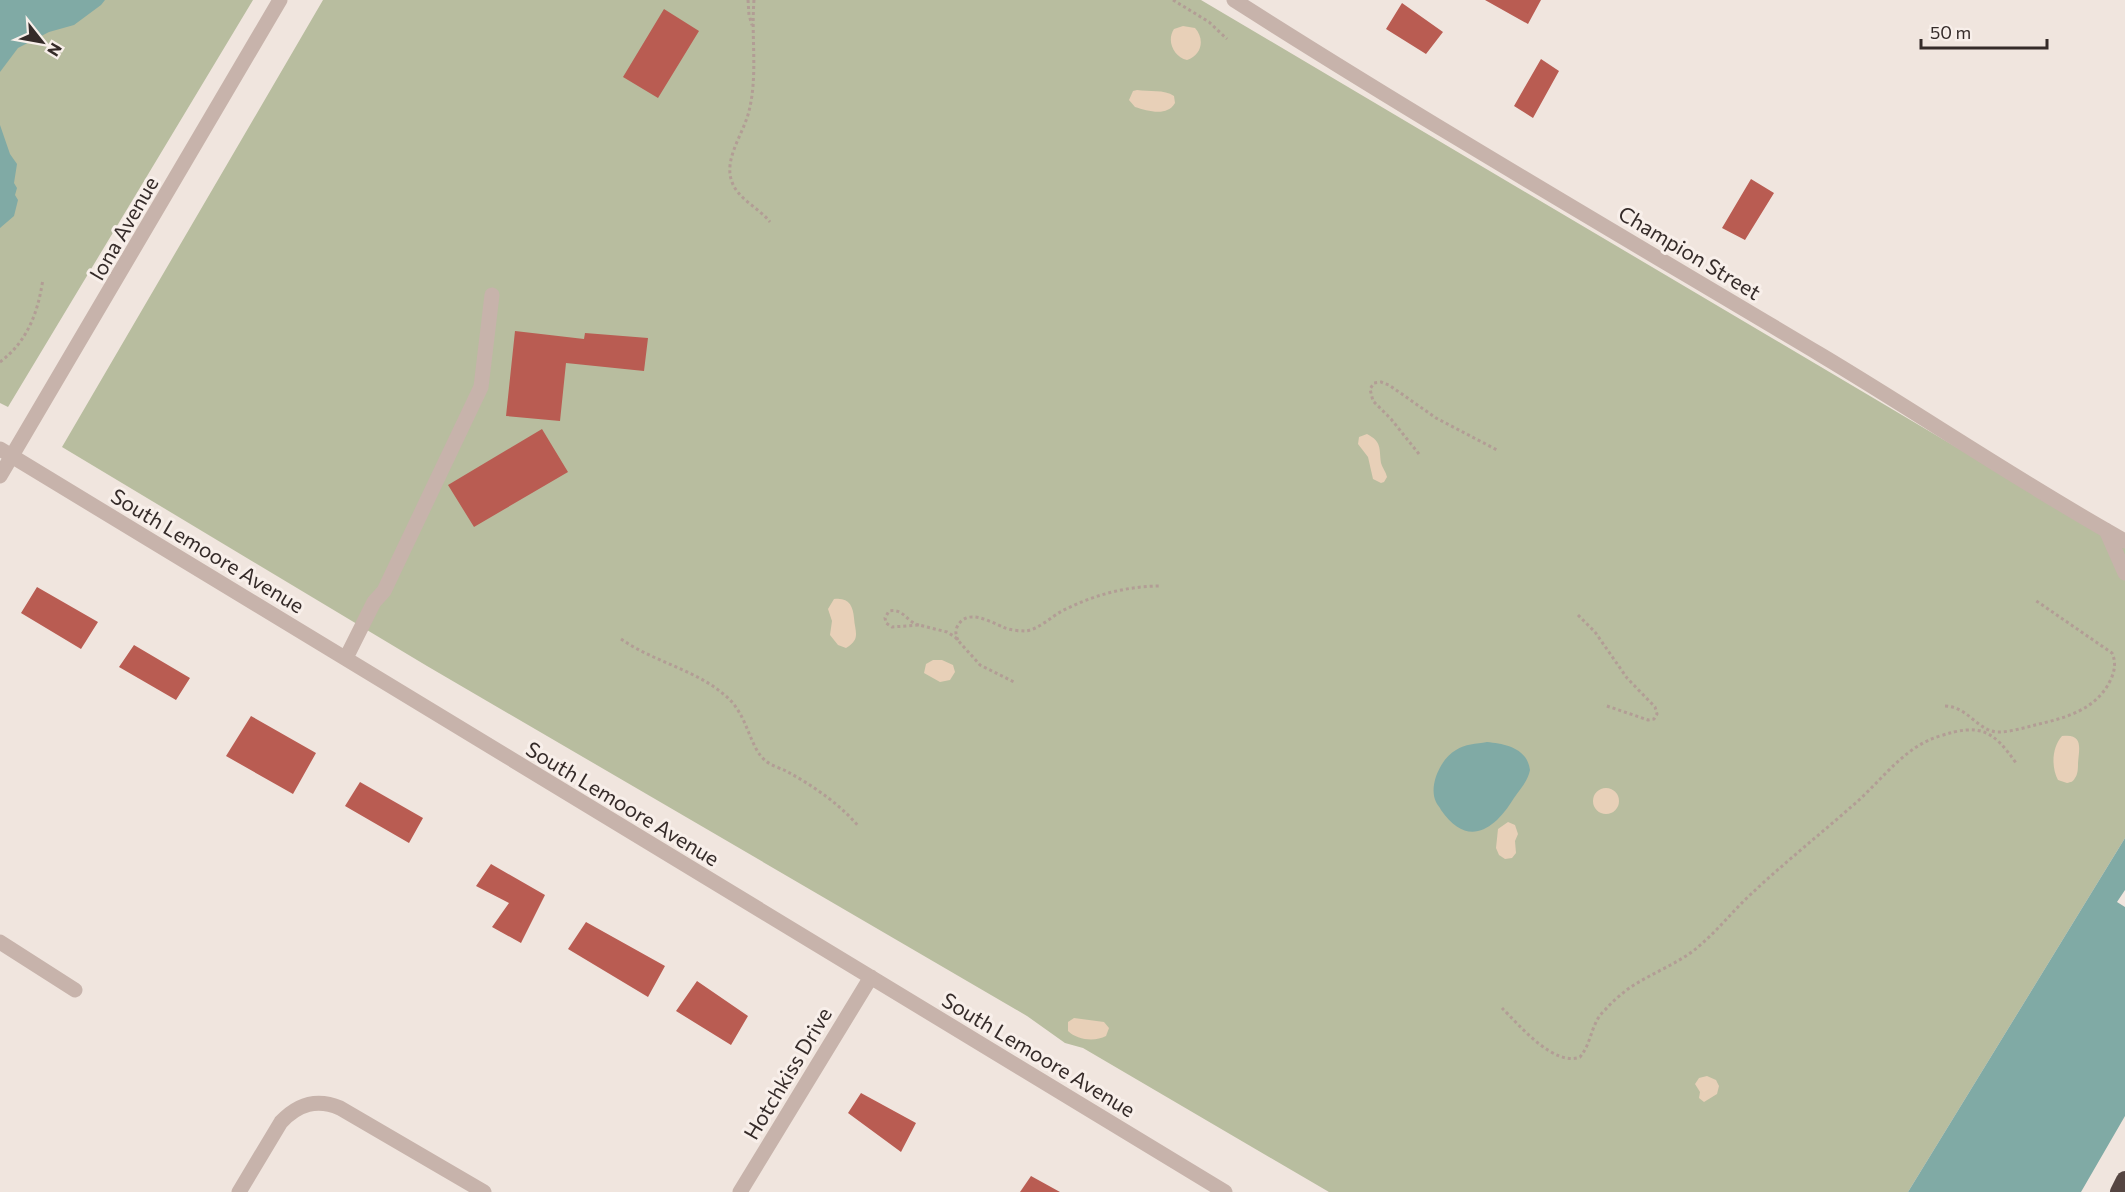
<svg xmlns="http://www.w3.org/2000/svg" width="2125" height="1192" font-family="Commissioner,sans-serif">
<rect width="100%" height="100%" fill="#f0e5de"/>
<path fill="#b8bd9f" d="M0,0H253L8,407L0,403Z
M323,0H1201L2125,547V838L1908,1192H1329L1083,1048L1065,1043L1027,1016L427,666L62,447Z"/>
<path fill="#e8d0b8" d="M1183,26L1195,28C1205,39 1202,55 1187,60C1174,57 1166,41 1174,29Z
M1137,90C1149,92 1164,89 1174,96L1175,103C1167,117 1148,111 1135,107L1129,100L1133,91Z
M1367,434C1382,442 1379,448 1381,463C1382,467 1386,472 1387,477L1384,482L1381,483L1373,479L1368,457L1358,444L1359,437Z
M834,599C849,597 853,606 854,618C855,632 861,639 846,648L838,645L830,635L832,621L828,609Z
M933,660H942L953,665L955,672L950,680L940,682L924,673L926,664Z
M2062,736C2084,733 2079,749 2078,763C2078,768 2078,774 2075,778C2073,782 2071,782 2067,783L2058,780C2051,767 2052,747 2062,736Z
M1593 801a13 13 0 1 1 26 0a13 13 0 1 1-26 0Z
M1508,822L1515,825L1518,834L1515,841L1516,853L1512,858L1505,859L1499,855L1496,848L1498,829Z
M1074,1018L1104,1022L1109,1028L1106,1036C1095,1042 1077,1040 1068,1031V1022Z
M1707,1076L1716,1080L1719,1086L1717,1094L1704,1102L1699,1098L1700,1092L1695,1084L1699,1078Z"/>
<path fill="#80aaa5" d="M0,0H105L101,5L74,25L49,32L18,48L0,72Z
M0,125L10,154L17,164L14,183L17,188L15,195L18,200L14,216L0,228Z
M1487,742C1506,744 1527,748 1530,770C1528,781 1520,789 1514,798C1494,831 1467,848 1441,810C1440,807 1437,805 1436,802C1428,786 1441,758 1456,750C1465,744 1476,744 1487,742Z
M2125,838V890L2117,902L2125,907V1116L2081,1192H1908Z"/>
<path fill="#b95c52" d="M1485,0H1541L1528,24Z
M1402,3L1443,32L1426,54L1386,29Z
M664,9L699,31L658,98L623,77Z
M1541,59L1559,71L1533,118L1514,106Z
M1751,179L1774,193L1745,240L1722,228Z
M515,331L584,339L585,333L648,338L644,371L566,363L560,421L506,416Z
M542,429L568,472L474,527L448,485Z
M37,587L98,622L81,649L21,613Z
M134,645L190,678L176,700L119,667Z
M251,716L316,753L293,794L226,756Z
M360,782L423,818L409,843L345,806Z
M491,864L545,895L521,943L492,927L509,903L476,886Z
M586,922L665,966L648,997L568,949Z
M697,981L748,1016L731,1045L676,1011Z
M861,1093L916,1123L901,1152L848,1113Z
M1031,1176L1060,1192H1020Z"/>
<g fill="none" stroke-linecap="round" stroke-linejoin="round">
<path stroke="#b29d95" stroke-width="3" stroke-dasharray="3 3" stroke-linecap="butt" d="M748,0L749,15L752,25
M754,0C751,37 758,75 749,111C744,133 723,159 732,182C738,199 759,208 770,222
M1173,0L1209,22L1227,39
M0,362C28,341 38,312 43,279
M1419,454L1391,419L1373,401L1370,389L1374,383L1381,382L1389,385L1436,418L1499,451
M1578,615L1595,632L1627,678L1655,707L1657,714L1654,719L1648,720L1604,705
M919,625C906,622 904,608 889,611L885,618L886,623L892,627L919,625L947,632L955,637L980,665L1014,682
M621,639C655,663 699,670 729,699C748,717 750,749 766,761C772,766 780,768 786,771C812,785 840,804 859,827
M958,640C956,636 955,632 957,627C967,607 990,622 1003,627C1009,630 1019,631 1026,631C1039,629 1051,617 1062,611C1093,595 1127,586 1161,586
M1945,706C1969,707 1977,731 1998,732C2010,732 2023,728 2035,725C2065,718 2097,710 2111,679C2115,670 2116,662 2112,653L2035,600
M1502,1008C1519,1025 1554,1067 1580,1057C1592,1043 1591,1022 1605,1010C1612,1002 1620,995 1628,989C1651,973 1678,964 1698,947C1717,931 1732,912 1750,895C1785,862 1823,832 1859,800C1885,776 1906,746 1940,736C1980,723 1993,730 2016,763"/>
<path stroke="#c7b3ab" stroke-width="15" d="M1234,0C1427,123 1625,238 1821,355C1923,416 2021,483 2125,541
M0,449L1225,1192
M0,476L280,0
M2106,530L2125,573
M346,658L374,602L384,591L481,387L492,295
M0,942L75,990
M239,1192L281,1122C298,1104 317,1098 340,1108L484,1192
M740,1192L871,977"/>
<path stroke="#554541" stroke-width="18" d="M2119,1192L2125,1180"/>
</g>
<g text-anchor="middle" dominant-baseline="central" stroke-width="6" stroke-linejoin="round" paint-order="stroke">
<g font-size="21" fill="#352b29" stroke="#f8efea">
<text transform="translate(123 228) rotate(-60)">Iona Avenue</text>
<text transform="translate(1690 252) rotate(31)">Champion Street</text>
<text transform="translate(208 550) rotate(31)">South Lemoore Avenue</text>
<text transform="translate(623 803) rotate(31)">South Lemoore Avenue</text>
<text transform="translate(1039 1054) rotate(31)">South Lemoore Avenue</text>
<text transform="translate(787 1073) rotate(-59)">Hotchkiss Drive</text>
</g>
</g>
<g transform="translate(42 42) rotate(121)" stroke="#f8efea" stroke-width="4.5" paint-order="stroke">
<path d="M0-4.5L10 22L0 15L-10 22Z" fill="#352b29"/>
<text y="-9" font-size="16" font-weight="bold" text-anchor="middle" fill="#352b29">N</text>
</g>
<path d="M1921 39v9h126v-9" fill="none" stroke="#352b29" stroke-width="3"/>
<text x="1930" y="39" font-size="18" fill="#352b29" stroke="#f8efea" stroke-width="4.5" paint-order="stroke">50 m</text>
</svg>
